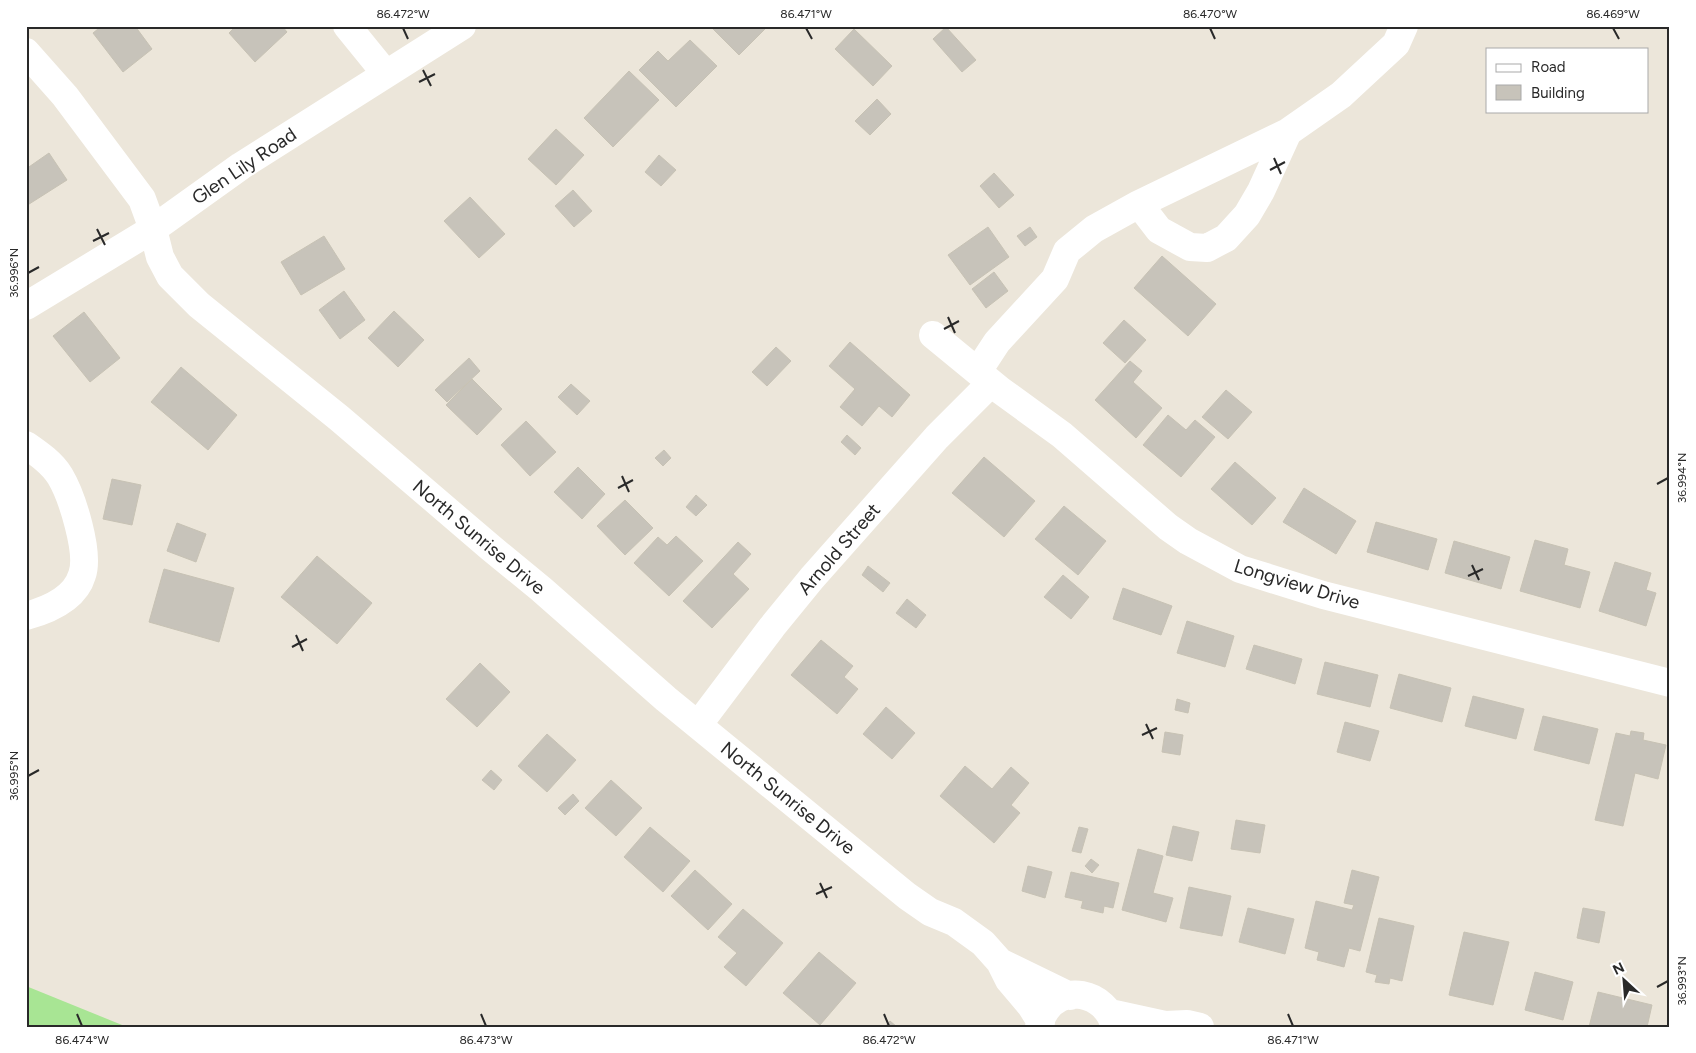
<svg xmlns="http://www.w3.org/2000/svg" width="1696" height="1053" font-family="Figtree,sans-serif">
<rect width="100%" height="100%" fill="#ece6da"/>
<path fill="#a8e594" d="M26,986L127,1027H26Z"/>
<path fill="#c7c3ba" stroke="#c7c2b4" d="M95,26H135L152,49L123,72L93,33L98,29Z
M236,26H282L287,32L255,62L229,33Z
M712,26H768L739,55L711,27Z
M946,27L976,60L962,72L933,39Z
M854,29L892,66L873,86L835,49Z
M690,40L717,66L676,107L639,70L658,51L668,61Z
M629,71L659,100L613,147L584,118Z
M877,99L891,114L870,135L855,121Z
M556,129L584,155L556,185L528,159Z
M49,153L67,180L26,206V169Z
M659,155L676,170L661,186L645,172Z
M994,173L1014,195L999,208L980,186Z
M573,190L592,211L574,227L555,206Z
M470,197L505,234L479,258L444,221Z
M988,227L1009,257L970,285L948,255Z
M1030,227L1037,237L1025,246L1017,236Z
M324,236L345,269L301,295L281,262Z
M1162,256L1216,304L1188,336L1134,288Z
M994,272L1008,291L986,308L972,289Z
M344,291L365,320L340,339L319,310Z
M394,311L424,340L398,367L368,338Z
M84,312L120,358L90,382L53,336Z
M1124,320L1146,340L1125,363L1103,343Z
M850,342L910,395L892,417L879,406L862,426L840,407L855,389L829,366Z
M776,347L791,361L767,386L752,372Z
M469,358L480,371L447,402L435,390Z
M1130,361L1142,371L1133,382L1162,408L1136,438L1095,400Z
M181,367L237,415L208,450L151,402Z
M472,379L502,409L477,435L446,405Z
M571,384L590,401L577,415L558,397Z
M1226,390L1252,412L1228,439L1202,417Z
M1168,415L1186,430L1195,420L1215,437L1181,477L1143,445Z
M526,421L556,452L530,476L501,445Z
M847,435L861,448L855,455L841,442Z
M664,450L671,458L663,466L655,458Z
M984,457L1035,501L1004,537L952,493Z
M1235,462L1276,498L1252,525L1211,489Z
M578,467L605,494L582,519L554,492Z
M112,479L141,485L132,525L103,519Z
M1304,488L1356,521L1336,554L1283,522Z
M696,495L707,505L696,516L686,507Z
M625,500L653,528L625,555L597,526Z
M1064,506L1106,541L1078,575L1035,539Z
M1376,522L1437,539L1428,570L1367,552Z
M177,523L206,534L196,562L167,551Z
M676,536L703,561L669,596L634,563L658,537L667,545Z
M1535,540L1568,549L1564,565L1590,572L1580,608L1520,591Z
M1454,541L1510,557L1501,589L1445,573Z
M738,542L751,554L733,574L749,589L712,628L683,601Z
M317,556L372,603L337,644L281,597Z
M1615,562L1651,573L1646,590L1656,593L1646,626L1599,611Z
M868,566L890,583L883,592L862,575Z
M164,569L234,588L219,642L149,622Z
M1063,575L1089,597L1071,619L1044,597Z
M1123,588L1172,606L1161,635L1113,619Z
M907,599L926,615L916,628L896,613Z
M1187,621L1234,636L1225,667L1177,653Z
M821,640L853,666L844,677L858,689L837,714L791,675Z
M1254,645L1302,659L1295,684L1246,669Z
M1325,662L1378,675L1370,707L1317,694Z
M480,663L510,692L477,727L446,699Z
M1399,674L1451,688L1442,722L1390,708Z
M1473,696L1524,709L1516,739L1465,726Z
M1177,699L1190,703L1188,713L1175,710Z
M886,707L915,733L892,759L863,734Z
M1543,716L1598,729L1589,764L1534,750Z
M1345,722L1379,731L1370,761L1337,752Z
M1631,731L1644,733L1643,740L1666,745L1658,779L1635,773L1623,826L1595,820L1616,733L1630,736Z
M1165,732L1183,735L1180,755L1162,752Z
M547,734L576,760L547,792L518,766Z
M965,766L992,789L1011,767L1029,783L1011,805L1020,813L994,843L940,796Z
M491,770L502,780L494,790L482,780Z
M611,780L642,808L616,836L585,808Z
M573,794L579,801L565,815L558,808Z
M1236,820L1265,825L1260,853L1231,849Z
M1173,826L1199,832L1192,861L1166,855Z
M650,827L690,861L663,892L624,857Z
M1079,827L1088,829L1081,853L1072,851Z
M1138,849L1163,856L1153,893L1173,898L1166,922L1122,910Z
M1091,859L1099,865L1092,873L1085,866Z
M1028,866L1052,872L1045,898L1022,891Z
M695,870L732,904L708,930L671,896Z
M1352,870L1379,877L1360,951L1349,948L1344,967L1317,960L1319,952L1305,948L1316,901L1352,910L1354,905L1344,903Z
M1071,872L1119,883L1113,908L1104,906L1103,913L1081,908L1083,901L1065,897Z
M1189,887L1231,896L1222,936L1180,928Z
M1248,908L1294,919L1285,954L1239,942Z
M1583,908L1605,912L1599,943L1577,938Z
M743,909L783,943L746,986L724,967L737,953L718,937Z
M1379,918L1414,926L1402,981L1390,978L1389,984L1375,982L1377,975L1366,972Z
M1464,932L1509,942L1493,1005L1449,995Z
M819,952L856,983L820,1025L783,993Z
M1535,972L1573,982L1563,1020L1525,1010Z
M1598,992L1652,1005L1647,1027H1589Z
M890,1021L897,1027H885Z"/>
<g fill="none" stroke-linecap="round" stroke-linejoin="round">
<path stroke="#fff" stroke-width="28" d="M347,26L386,74
M26,52L65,96L142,199L153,229L160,257L170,276L199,305L339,418L491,548L541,589L666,699L907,896L930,912L954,922L983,943L1000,962L1009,980L1031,1006L1041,1022
M1139,204L1159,230L1190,247L1207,248L1226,238L1247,215L1261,191L1288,132
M26,306L153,229L241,166L462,26
M933,335L1000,390L1062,435L1168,527L1188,541L1240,569L1323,595L1670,683
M978,371L997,342L1055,279L1067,251L1094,229L1139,204L1288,132L1341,95L1396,44L1404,26
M26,445C39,454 52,463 60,476C72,496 90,553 82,575C75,599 48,610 26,616
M698,725L772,627L812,578L937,437L991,383
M1000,962L1070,996
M1110,1013L1165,1025L1187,1024L1200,1027
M1039,1027C1040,1023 1041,1019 1043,1015C1060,982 1106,991 1115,1027"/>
</g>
<path fill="none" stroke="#292929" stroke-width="2" d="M403,28L408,39M806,28L812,39M1210,28L1215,39M1613,28L1619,39M423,70L431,86M419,82L435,74M1274,158L1281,174M1270,170L1285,162M97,229L105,245M93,241L109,233M28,273L39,267M948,317L955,333M944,329L959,321M622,476L629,492M1657,484L1668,478M618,488L633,480M1472,565L1479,580M1468,576L1483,569M296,635L303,651M292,647L307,639M1146,724L1153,739M1142,735L1157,728M28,776L39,770M820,883L827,898M816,894L832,887M1657,987L1668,981M77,1014L82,1026M481,1014L486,1026M884,1014L889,1026M1288,1014L1293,1026"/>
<g text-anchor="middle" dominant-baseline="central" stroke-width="4" stroke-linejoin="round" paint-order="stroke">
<g font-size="19" fill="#292929" stroke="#fff">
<text transform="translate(244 166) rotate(-34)">Glen Lily Road</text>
<text transform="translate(479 537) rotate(40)">North Sunrise Drive</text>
<text transform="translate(839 549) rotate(-49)">Arnold Street</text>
<text transform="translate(1297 584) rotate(17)">Longview Drive</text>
<text transform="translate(788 798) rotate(39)">North Sunrise Drive</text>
</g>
</g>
<rect width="1696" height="1053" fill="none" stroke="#ffffff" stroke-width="55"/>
<rect x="1486" y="48" width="162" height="65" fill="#ffffff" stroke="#a9a9a9"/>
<rect x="1496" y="64" width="25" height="8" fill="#ffffff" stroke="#a9a9a9"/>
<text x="1531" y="72" font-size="15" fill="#292929">Road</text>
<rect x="1496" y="85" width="25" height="15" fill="#c7c3ba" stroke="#a9a9a9"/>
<text x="1531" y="98" font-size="15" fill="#292929">Building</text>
<g transform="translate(1624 980) rotate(334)" stroke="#ffffff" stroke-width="4" paint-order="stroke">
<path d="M0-4L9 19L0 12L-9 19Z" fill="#292929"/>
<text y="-8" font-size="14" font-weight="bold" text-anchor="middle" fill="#292929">N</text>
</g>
<rect x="28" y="28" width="1640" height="998" fill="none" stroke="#292929" stroke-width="2"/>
<g font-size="12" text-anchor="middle" fill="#292929">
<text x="403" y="18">86.472°W</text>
<text x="806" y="18">86.471°W</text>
<text x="1210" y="18">86.470°W</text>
<text x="1613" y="18">86.469°W</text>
<text transform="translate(14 273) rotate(-90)" y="4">36.996°N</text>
<text transform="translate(1682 478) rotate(-90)" y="4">36.994°N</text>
<text transform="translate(14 776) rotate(-90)" y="4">36.995°N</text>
<text transform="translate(1682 981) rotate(-90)" y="4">36.993°N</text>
<text x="82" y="1044">86.474°W</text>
<text x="486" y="1044">86.473°W</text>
<text x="889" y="1044">86.472°W</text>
<text x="1293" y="1044">86.471°W</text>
</g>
</svg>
